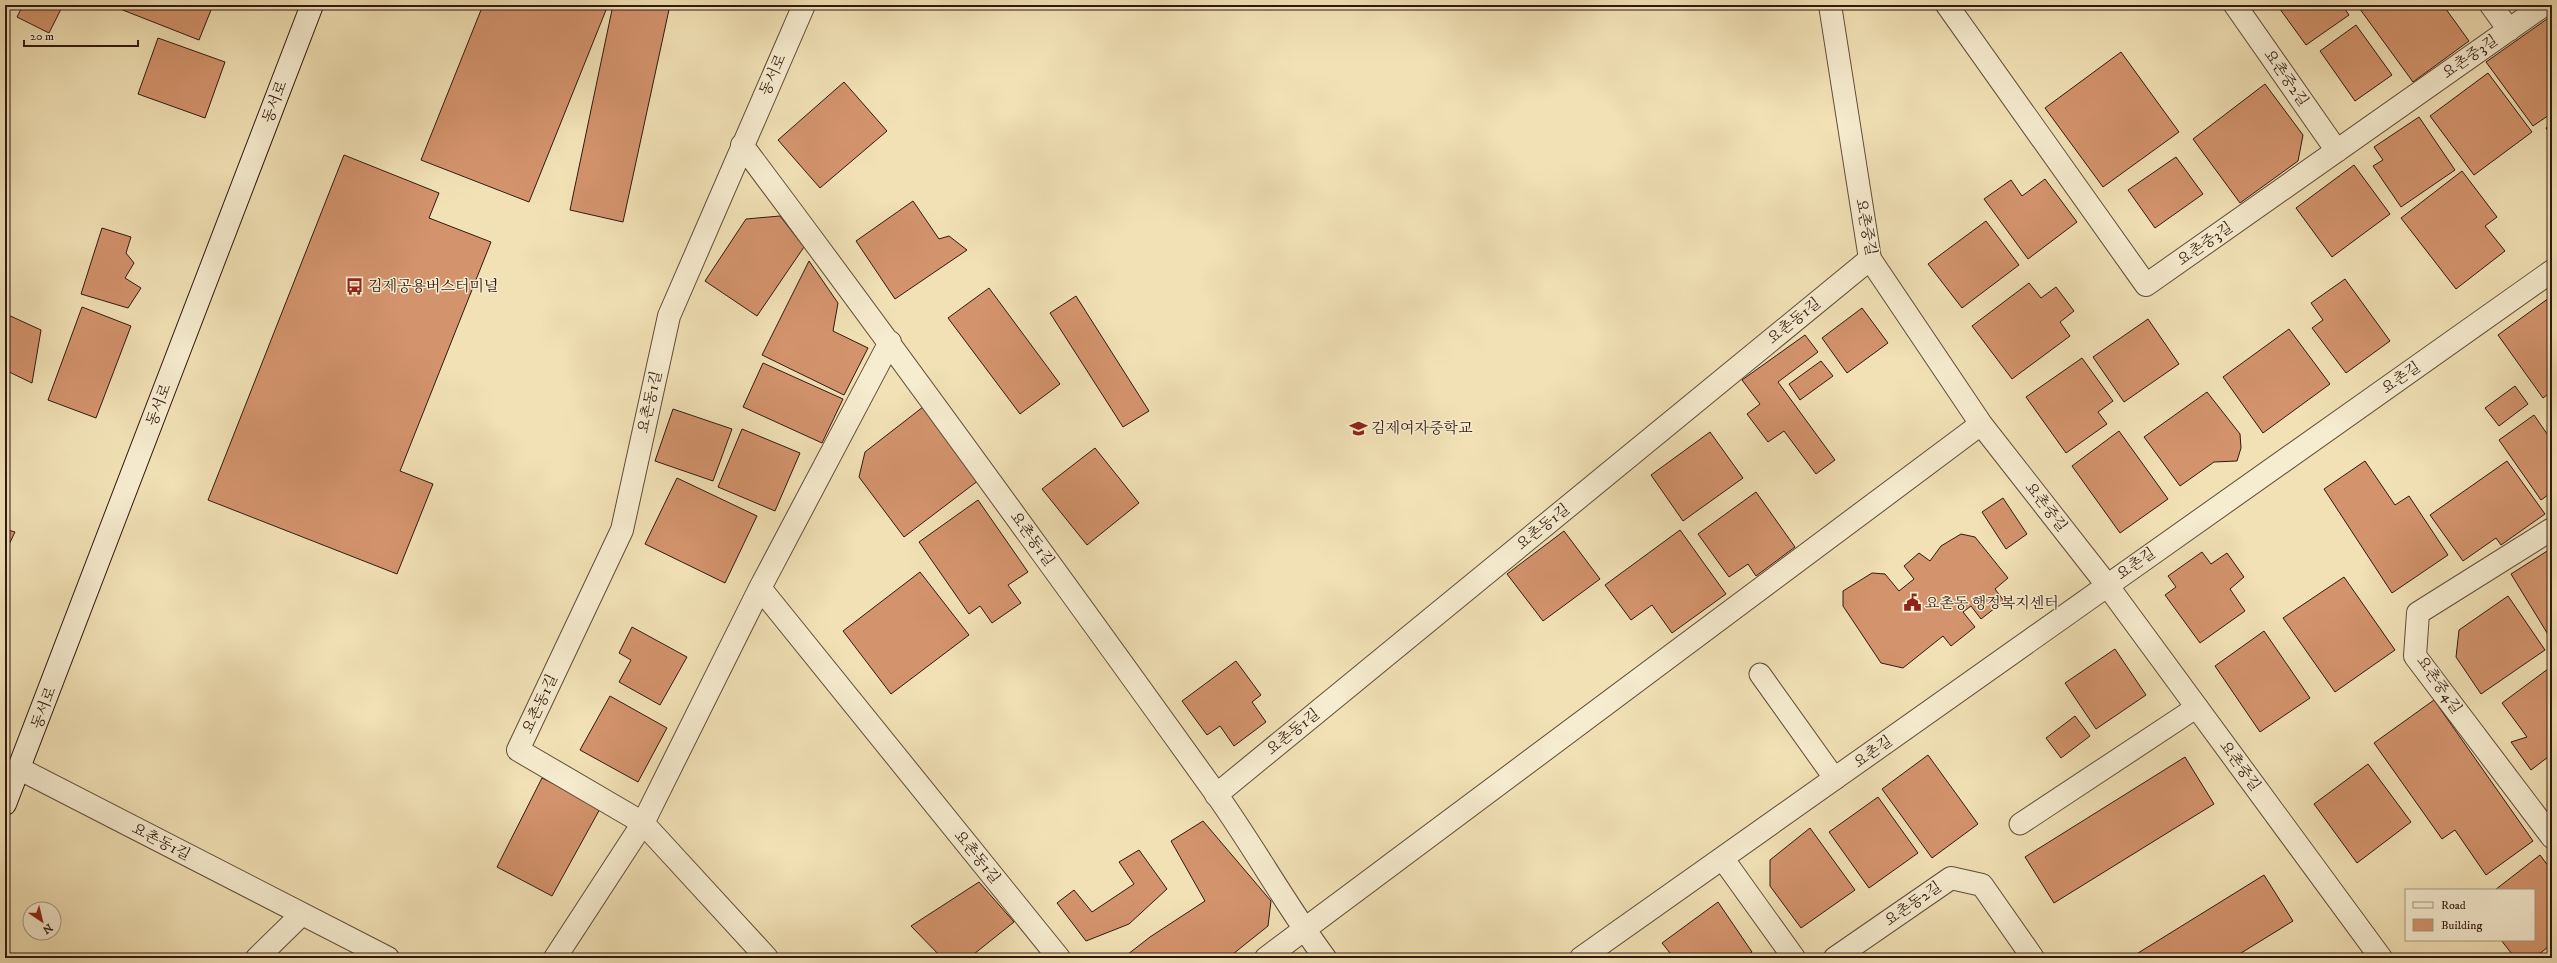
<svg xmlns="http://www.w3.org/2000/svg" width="2557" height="963" font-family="'IM FELL DW Pica','Noto Serif KR',serif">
<rect width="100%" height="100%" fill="#f1e1b5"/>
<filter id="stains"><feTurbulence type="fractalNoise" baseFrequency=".005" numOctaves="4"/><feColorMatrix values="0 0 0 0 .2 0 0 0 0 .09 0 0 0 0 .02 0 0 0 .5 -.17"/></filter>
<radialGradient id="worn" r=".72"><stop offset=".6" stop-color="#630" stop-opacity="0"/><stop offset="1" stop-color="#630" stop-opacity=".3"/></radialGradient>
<path fill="#d3936d" stroke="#311910" d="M23,5H63L49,33L17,17Z
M110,5H213L199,40Z
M483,5H608L529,202L421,160Z
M613,5H670L623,222L570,210Z
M2277,5H2342L2349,15L2306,45Z
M2357,5H2443L2469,41L2413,82Z
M2547,19L2552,26V113L2533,126L2486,62Z
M2356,25L2392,75L2355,101L2320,51Z
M158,38L225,62L205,118L138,94Z
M2121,52L2179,132L2103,187L2045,108Z
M2488,73L2532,132L2474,175L2430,116Z
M844,82L887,131L820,188L778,140Z
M2265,84L2303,135L2298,161L2240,203L2193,139Z
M2419,117L2455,170L2401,207L2373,166L2383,160L2374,147Z
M2552,124V136L2546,128Z
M344,155L439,193L429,218L491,242L400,471L433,484L397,574L208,500Z
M2176,157L2203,194L2155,228L2128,190Z
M2354,165L2390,214L2332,257L2296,208Z
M2462,171L2497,217L2485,226L2505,251L2456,289L2401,218Z
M2045,179L2077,222L2028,259L1984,199L2011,180L2022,196Z
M913,201L939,239L949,236L967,250L895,299L856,241Z
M780,216L804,247L757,316L705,281L746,219Z
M1986,221L2019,265L1962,308L1928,264Z
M102,228L131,237L126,253L134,263L125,278L141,288L128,308L81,294Z
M809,261L838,303L833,331L868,348L844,395L762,355Z
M2345,279L2390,341L2346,373L2312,328L2323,320L2311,303Z
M2029,283L2041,298L2056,287L2074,311L2060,322L2070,336L2012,379L1972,326Z
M989,288L1060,384L1020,414L948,318Z
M1076,296L1149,411L1123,427L1050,313Z
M2549,298L2552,302V391L2543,398L2498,335Z
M82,307L131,326L96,418L48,400Z
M1862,308L1888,343L1847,373L1822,338Z
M6,314L41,330L32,383L5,370Z
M2148,319L2179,364L2124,402L2093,357Z
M2289,329L2330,384L2263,433L2223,377Z
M1805,335L1818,352L1778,382L1835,460L1816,474L1784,431L1768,442L1747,414L1760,404L1742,380Z
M2082,358L2113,401L2098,412L2107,424L2066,453L2026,397Z
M1821,361L1833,376L1800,400L1789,384Z
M763,363L843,399L822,443L743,407Z
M2515,386L2528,404L2499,426L2485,408Z
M2207,392L2240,434L2241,448L2237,461L2214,462L2180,486L2144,437Z
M923,407L979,480L904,537L859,477L865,452Z
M673,409L732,429L713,481L655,461Z
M2534,415L2552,441V492L2541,500L2499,440Z
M742,429L800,453L775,511L718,487Z
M2119,431L2168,499L2120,533L2072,466Z
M1710,432L1743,478L1683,521L1651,475Z
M1095,448L1139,503L1087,545L1042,489Z
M2365,461L2395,505L2409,496L2448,555L2392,593L2324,489Z
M2507,461L2545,514L2501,545L2496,538L2463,561L2430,515Z
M677,478L757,516L725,583L645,544Z
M1756,492L1795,547L1756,576L1748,564L1729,577L1698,534Z
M2003,498L2027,534L2006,549L1982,512Z
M978,500L1028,572L1008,585L1021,603L992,623L980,606L969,614L919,542Z
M5,529L15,532L5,553Z
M1680,530L1726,594L1672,633L1652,605L1631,620L1605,585Z
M1564,531L1600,579L1543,621L1507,574Z
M1961,534L1975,537L2008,578L1995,589L2004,601L1981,619L1971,606L1963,612L1975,627L1951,646L1943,636L1903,668L1881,663L1843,606V591L1872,573L1885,574L1899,591L1914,579L1904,566L1919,553L1930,561L1941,546Z
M2552,548V641L2511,574Z
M2202,552L2211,564L2227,553L2244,577L2230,589L2245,611L2200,643L2165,595L2176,587L2168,576Z
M920,572L969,635L891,694L843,631Z
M2344,577L2395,650L2335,692L2283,618Z
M2508,596L2545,650L2481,694L2456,657L2459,630Z
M632,627L687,657L660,705L619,682L631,660L619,653Z
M2264,631L2310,698L2260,732L2215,666Z
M2115,649L2146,695L2096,729L2065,683Z
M1236,661L1261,695L1252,702L1266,722L1234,746L1220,726L1207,735L1182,701Z
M2552,666V754L2531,770L2511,742L2527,737L2502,703Z
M610,696L667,728L638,782L580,750Z
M2434,700L2533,841L2486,875L2455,830L2442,839L2374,743Z
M2075,716L2090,736L2061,758L2046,738Z
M1928,755L1978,824L1932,858L1882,789Z
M2185,757L2214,804L2054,903L2025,857Z
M2368,764L2411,822L2357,863L2314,804Z
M542,778L601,807L552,896L497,867Z
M1878,797L1918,853L1869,888L1829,832Z
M1203,821L1271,901L1268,926L1228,958H1123L1150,937L1205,901L1171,841Z
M1810,828L1855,890L1801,928L1770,886V860Z
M1139,850L1167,889L1129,924L1086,941L1057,903L1074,890L1092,912L1134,884L1119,862Z
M2540,855L2552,871V944L2534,958H2515L2501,940H2534V890H2495Z
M2264,875L2293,921L2233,958H2130Z
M979,882L1014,922L969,958H942L911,926Z
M1718,902L1752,952L1744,958H1674L1662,943Z"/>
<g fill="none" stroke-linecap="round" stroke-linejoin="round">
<defs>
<path id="service" d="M1760,674L1835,779
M2020,824L2197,707"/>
<path id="minor" d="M1830,5L1870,259L1981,424L2107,585L2381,958
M1947,5L2146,285L2544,5
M2235,5L2337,151
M2491,5L2509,30
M742,145C902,358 1058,574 1214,791C1253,845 1285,904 1325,958
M2552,529L2418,613L2415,656L2552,837
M760,588L1059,958
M20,769L388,958
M1216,795L1870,259
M1723,859L1794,958
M257,958L302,914
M555,958L643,823L760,588L890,342
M767,958L643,823L518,750L622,530L669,316L804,5
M1266,958L1981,424
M1581,958L2552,271
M1835,958L1951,878L1982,885L2033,958"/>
<path id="secondary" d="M5,804L312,5"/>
</defs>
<use href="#service" stroke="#614b39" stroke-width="23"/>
<use href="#minor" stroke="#614b39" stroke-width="24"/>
<use href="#secondary" stroke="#311910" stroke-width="24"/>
<use href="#service" stroke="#f6eccf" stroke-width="21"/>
<use href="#minor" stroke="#f6eccf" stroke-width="22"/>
<use href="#secondary" stroke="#f6eccf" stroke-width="22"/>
</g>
<defs>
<symbol id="bus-bare" viewBox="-9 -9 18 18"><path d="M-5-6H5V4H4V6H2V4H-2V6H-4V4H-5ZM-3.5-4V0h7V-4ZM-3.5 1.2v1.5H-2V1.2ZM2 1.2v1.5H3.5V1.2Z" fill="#8f2418" stroke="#f6eccf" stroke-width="2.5" paint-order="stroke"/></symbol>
<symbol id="school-bare" viewBox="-9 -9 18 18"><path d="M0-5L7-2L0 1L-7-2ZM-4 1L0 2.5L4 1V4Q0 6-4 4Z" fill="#8f2418" stroke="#f6eccf" stroke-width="2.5" paint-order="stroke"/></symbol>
<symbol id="civic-bare" viewBox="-9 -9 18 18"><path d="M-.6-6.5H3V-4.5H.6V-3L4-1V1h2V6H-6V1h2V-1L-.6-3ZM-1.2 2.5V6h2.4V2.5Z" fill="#8f2418" stroke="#f6eccf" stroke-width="2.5" paint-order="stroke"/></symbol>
</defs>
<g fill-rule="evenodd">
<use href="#bus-bare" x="342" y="274" width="25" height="25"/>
<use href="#school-bare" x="1346" y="416" width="25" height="25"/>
<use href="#civic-bare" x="1900" y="590" width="25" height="25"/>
</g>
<g text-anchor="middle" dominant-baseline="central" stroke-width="3" stroke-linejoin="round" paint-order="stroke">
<g font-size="15" fill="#311910" stroke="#f6eccf">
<text transform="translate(2470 57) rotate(-35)">요촌중3길</text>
<text transform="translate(773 75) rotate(-66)">동서로</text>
<text transform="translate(2286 78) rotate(55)">요촌중2길</text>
<text transform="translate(275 102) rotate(-69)">동서로</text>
<text transform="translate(1866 227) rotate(79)">요촌중길</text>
<text transform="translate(2205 244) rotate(-35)">요촌중3길</text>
<text transform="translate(1794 321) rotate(-39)">요촌동1길</text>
<text transform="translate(2401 378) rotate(-35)">요촌길</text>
<text transform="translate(650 402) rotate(-77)">요촌동1길</text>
<text transform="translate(159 405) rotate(-69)">동서로</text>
<text transform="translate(2046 507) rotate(52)">요촌중길</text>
<text transform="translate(1543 527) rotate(-39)">요촌동1길</text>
<text transform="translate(1032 539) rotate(54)">요촌동1길</text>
<text transform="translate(2136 564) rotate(-35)">요촌길</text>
<text transform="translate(2439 685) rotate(55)">요촌중4길</text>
<text transform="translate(540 704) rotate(-65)">요촌동1길</text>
<text transform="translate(44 708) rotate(-69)">동서로</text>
<text transform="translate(1293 732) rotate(-39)">요촌동1길</text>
<text transform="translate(1873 752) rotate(-36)">요촌길</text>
<text transform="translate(2240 766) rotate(54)">요촌중길</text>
<text transform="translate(161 842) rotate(27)">요촌동1길</text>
<text transform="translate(977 857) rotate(51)">요촌동1길</text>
<text transform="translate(1913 904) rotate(-35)">요촌동2길</text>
</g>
<g font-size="15" fill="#311910" stroke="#f6eccf" text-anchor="start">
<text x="368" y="286">김제공용버스터미널</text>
<text x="1371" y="428">김제여자중학교</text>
<text x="1925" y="603">요촌동 행정복지센터</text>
</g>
</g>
<rect width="2557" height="963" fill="none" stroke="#f1e1b5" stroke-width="20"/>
<rect x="6" y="6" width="2545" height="951" fill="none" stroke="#311910" stroke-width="2"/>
<rect x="10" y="10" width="2537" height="943" fill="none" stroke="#311910"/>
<rect x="2405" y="889" width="130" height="52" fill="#f6eccf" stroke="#a79883"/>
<rect x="2413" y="902" width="20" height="6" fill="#f6eccf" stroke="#a79883"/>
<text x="2441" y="909" font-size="12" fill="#311910">Road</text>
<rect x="2413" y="919" width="20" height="12" fill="#d3936d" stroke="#a79883"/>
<text x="2441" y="929" font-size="12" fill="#311910">Building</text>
<g transform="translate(42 921) rotate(145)"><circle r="19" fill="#f6eccf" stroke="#a79883"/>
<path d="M0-3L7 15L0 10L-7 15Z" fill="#8f2418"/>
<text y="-6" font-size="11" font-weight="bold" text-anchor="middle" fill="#311910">N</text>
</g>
<path d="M24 40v6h114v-6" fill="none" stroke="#311910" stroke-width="2"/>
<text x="30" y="40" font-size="12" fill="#311910" stroke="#f6eccf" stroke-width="3" paint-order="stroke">20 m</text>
<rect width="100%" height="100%" filter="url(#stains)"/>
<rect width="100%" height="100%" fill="url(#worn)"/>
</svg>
